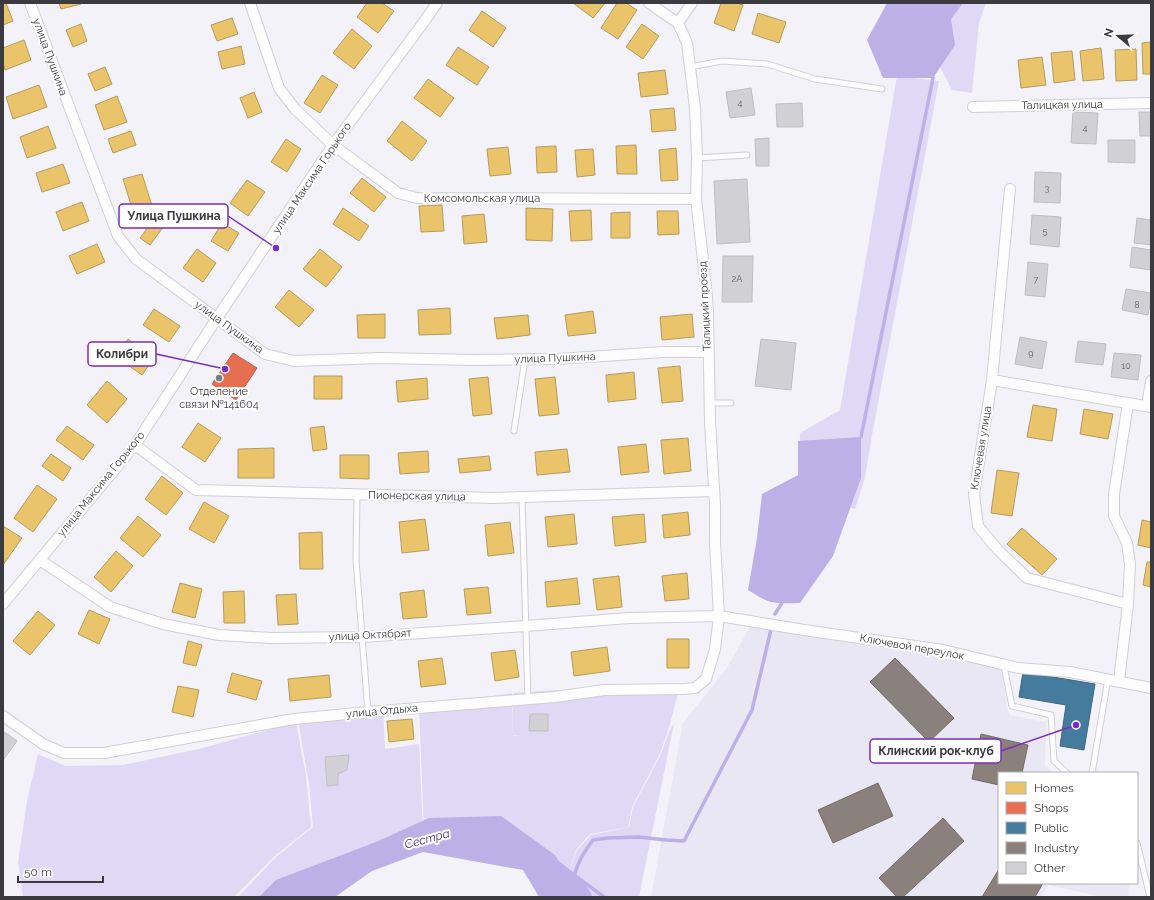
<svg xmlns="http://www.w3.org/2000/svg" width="1154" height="900" font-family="Raleway,sans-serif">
<rect width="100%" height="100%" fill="#f3f2f8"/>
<path fill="#eae7f5" d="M751,625L803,632L1001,668L1009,715L1046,722L1045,766L1053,773H999V883H1129L1128,897H1103L1048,885L1041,897H651L683,723L727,668Z"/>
<path fill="#dfd9f6" d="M907,3H986L979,23L972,93L952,90Z
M897,76L939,81L872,435L865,478L855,509L786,493L799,483L800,433L840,410Z
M556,690L678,693L670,724L660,754L632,807L628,827L590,834L576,850L569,872L508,822L424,829L419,708L512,693L513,736L521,735H513V693Z
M383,706L385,749L419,744L423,830L296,897H238L276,857L313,827L309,784L298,721Z
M296,722L306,776L311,827L276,855L234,897H23L18,862L27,801L38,754L65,766L123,765L203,748Z
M674,723L639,897H584L569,882L508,835L447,830L383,850L309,897H300L375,849L443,827L506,829L530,846L569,875L570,877V869L577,850L591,835L629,827L633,807L661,754L669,732Z"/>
<path fill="#bcb0e6" d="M887,3H963L951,19L955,45L933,78H883L867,40Z
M861,437V478L833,556L800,603C791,603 780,604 771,602C763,600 755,594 748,590L757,538L762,494L798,475V441Z
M501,816L555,855L580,897H539L523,870L423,852L372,871L335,897H259L276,880L376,842L429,818Z"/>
<path fill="#e9c46a" stroke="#b59b5d" d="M6,3L13,21L3,25V4Z
M59,3H81V4L61,9Z
M367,3H382L394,11L378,33L357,17Z
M573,3H605L593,18Z
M617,3H626L637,10L618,39L601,28Z
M721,3H737L743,5L734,31L714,23Z
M482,11L506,28L493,47L469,30Z
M758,13L786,22L779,43L752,34Z
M232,18L238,34L217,41L211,25Z
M81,24L87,41L73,47L66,30Z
M642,24L659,36L643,59L626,47Z
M352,29L372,46L354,69L333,53Z
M24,40L31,60L5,70L3,63V48Z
M1151,42V74H1143L1142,43Z
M241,46L245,64L222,69L218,52Z
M458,47L489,67L477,85L446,65Z
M1101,48L1104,79L1083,81L1080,51Z
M1136,49L1137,80L1116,81L1115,50Z
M1072,51L1075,80L1054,83L1051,53Z
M1042,57L1046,85L1021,88L1018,60Z
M105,67L112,84L95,91L88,74Z
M665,70L668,94L641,97L638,73Z
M322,75L338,85L320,113L304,103Z
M428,79L454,98L440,117L414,98Z
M39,85L47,107L13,119L6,97Z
M254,92L262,112L248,118L240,98Z
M117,96L127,122L104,130L95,105Z
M674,108L676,130L652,132L650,110Z
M402,121L427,141L412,161L387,141Z
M48,126L56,148L27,158L20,137Z
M131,131L136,145L113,153L108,139Z
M286,139L301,149L287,172L271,162Z
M636,145L637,174H617L616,146Z
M556,146L557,172L537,173L536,147Z
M508,147L511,174L490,176L487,149Z
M676,148L678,180L661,181L659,150Z
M593,149L595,175L577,177L575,150Z
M63,164L70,183L42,192L36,173Z
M142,174L154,212L135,218L123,179Z
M362,178L386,197L374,212L350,193Z
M247,180L265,192L248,216L230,203Z
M82,202L89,221L63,231L56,212Z
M442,205L444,231L421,232L419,206Z
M343,208L369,226L359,241L333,224Z
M526,208L553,209L552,241L526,240Z
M591,210L592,240L571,241L569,211Z
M657,211H678L679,234L658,235Z
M630,212V238H611V213Z
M484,214L487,242L464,244L462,216Z
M154,219L164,226L150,245L140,238Z
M222,223L239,233L228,251L211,241Z
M97,244L105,262L77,274L69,256Z
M197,249L216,263L203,282L183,268Z
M320,249L342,267L326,287L303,269Z
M289,290L314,310L299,327L275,307Z
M450,308L451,334L419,335L418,310Z
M154,309L180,326L169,342L143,325Z
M593,311L596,333L568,336L565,315Z
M385,314V338H358L357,315Z
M692,314L694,337L662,340L660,317Z
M528,315L530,335L497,339L494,318Z
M128,339L154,358L142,375L115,356Z
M680,366L683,401L662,403L658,368Z
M634,372L636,399L608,402L606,375Z
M314,376H342V399H314Z
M488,377L492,414L473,416L469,379Z
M555,377L559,414L539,416L535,379Z
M427,378L428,399L398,402L396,381Z
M107,381L127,399L107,423L87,405Z
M1033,405L1057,409L1052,441L1027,437Z
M1084,409L1113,414L1108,439L1080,434Z
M198,423L221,438L205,462L182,447Z
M67,426L94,445L83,460L56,440Z
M324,426L327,449L313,451L310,428Z
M688,438L691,471L664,474L661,440Z
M646,444L649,472L621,475L618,447Z
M274,448V478H238V449Z
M567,449L570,472L537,475L535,452Z
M428,451L429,472L400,474L398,453Z
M51,454L71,468L63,481L42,466Z
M340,455H369V479L340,478Z
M489,456L491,470L460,473L458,459Z
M997,470L1019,473L1012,516L991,513Z
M162,476L183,493L166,515L145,499Z
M37,485L57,499L33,532L14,518Z
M204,502L229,516L214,543L189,529Z
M688,512L690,535L664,538L662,515Z
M574,514L577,544L548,547L545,517Z
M644,514L646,542L615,546L612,517Z
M138,516L161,535L143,557L120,538Z
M425,519L429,550L402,553L399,522Z
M1142,520L1151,522V548L1138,545Z
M510,522L514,553L488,556L485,525Z
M3,526L22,538L3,565Z
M1022,528L1057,559L1042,575L1007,544Z
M322,532L323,569H300L299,533Z
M116,551L133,566L111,592L94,577Z
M1147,562H1151V587L1143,585Z
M687,573L689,599L665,601L662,576Z
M619,576L622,607L597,610L593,579Z
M577,578L580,604L547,607L545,582Z
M180,583L202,589L195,618L172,612Z
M488,587L491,613L467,615L464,589Z
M424,590L427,617L403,619L400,593Z
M244,591L245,623H224L223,592Z
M296,594L298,624L278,625L276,595Z
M89,610L110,619L99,644L78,634Z
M38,611L55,625L30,655L13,641Z
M667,639H689V668H667Z
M188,641L202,645L196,666L183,663Z
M607,647L610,671L574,676L571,652Z
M515,650L519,677L495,681L491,653Z
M442,658L446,684L421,687L418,661Z
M232,673L262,681L256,700L227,692Z
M329,675L331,697L290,701L288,679Z
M178,686L199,690L193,717L172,712Z
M412,719L414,739L389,742L387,721Z"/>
<path fill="#e76f51" stroke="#b35f4c" d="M233,353L257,368L236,400L212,384Z"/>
<path fill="#457b9d" stroke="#426881" d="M1023,672L1095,684L1084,750L1060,746L1066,705L1019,697Z"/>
<path fill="#8a817c" stroke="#726c6a" d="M895,658L954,718L929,742L870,682Z
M981,734L1028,745L1022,773H999V785L972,779Z
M878,783L893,816L833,843L818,810Z
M943,818L964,841L903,897H897L879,878Z
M999,869V883H1043L1035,897H982Z"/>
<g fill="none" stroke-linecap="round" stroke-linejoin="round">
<path stroke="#bcb0e6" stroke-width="3.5" d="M861,437L933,78
M775,614L782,603
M574,875L604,897
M572,884C577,864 581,856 593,840L608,838L639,837L666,840L684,841L752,710L772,625"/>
<path stroke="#bcb0e6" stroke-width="20" d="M550,867L572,884L582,897"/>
</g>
<path fill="#d1d0d5" stroke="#bfbfc3" d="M751,88L755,115L730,118L726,92Z
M802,103L803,127H777L776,104Z
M1073,112L1098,113L1096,144L1071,143Z
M1139,112H1151V136H1140Z
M769,138V166H756L755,139Z
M1108,140H1135V163L1108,162Z
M1035,172L1061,173L1060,203L1034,202Z
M747,179L750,242L717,244L714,181Z
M1032,215L1061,217L1059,247L1030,244Z
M1137,218L1151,220V245L1134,243Z
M1132,247L1151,250V270L1130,267Z
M723,256H753L752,302H722Z
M1028,262L1048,264L1045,297L1025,295Z
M1126,289L1151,293V300L1148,315L1122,310Z
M1020,337L1047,342L1042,369L1015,364Z
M761,339L796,343L791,390L755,386Z
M1078,341L1106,344L1103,365L1075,362Z
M1114,353L1141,355L1138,380L1111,377Z
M530,714H548V731H529Z
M3,731L17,741L3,760Z
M349,755L347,770L338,774V785L327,786L325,757Z"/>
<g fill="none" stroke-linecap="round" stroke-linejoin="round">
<defs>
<path id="lane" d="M690,67L722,61L767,64L815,79L882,89
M697,158L747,155
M710,403H731
M514,431L525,359
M357,495L356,560L368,712
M522,497L528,699
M1004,666L1012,706L1051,715L1054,761L1067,773
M1092,773L1108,679
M1137,843L1150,897"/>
<path id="street" d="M30,3L118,236L136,259L265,354L294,361L381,358L474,360L558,359L664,352H708
M250,3L279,88L295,109L333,145L398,193L417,198L696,199
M649,3L678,23
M678,23L692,3
M973,107L1151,103
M1010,189L992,380L974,494L978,526L998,550L1027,578L1128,604L1119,681
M992,380L1151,407
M1147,406L1151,381
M135,445L196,490L494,498L713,491
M40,560L110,607L163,624L219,635L271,638L363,637L526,626L629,618L719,616L804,630L943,650L1018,668L1070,672L1151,688
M3,604L135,445L217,318L333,145L426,19L437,3
M1128,604L1130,564L1127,543L1114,516V494L1128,403
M3,716L43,744L64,753H104L294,719L368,712L555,697L604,690L684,689L695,688L706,679L715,649L719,616L715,542V504L710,421L708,312L706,286L696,199L697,158L695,108L687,43L678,23"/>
</defs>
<use href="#lane" stroke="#d0cfd4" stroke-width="7"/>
<use href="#street" stroke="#d0cfd4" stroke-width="12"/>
<use href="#lane" stroke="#fdfdfe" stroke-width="5"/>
<use href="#street" stroke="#fdfdfe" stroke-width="10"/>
</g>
<circle fill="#7b7a80" stroke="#fff" stroke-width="1.5" cx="219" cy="378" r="4"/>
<g text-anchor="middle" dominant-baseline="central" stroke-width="4" stroke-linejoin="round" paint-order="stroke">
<g font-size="9" fill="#606064">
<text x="740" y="103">4</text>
<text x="1085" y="128">4</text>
<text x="1047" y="188">3</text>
<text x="1045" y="231">5</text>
<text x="737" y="279">2А</text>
<text x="1036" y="280">7</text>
<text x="1137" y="305">8</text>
<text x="1031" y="353">9</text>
<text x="1126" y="366">10</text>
</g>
<g font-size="11" fill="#3b3a3f" stroke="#fff">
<text transform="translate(50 57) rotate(70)">улица Пушкина</text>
<text transform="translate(1062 105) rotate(-1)">Талицкая улица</text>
<text transform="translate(312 178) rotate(-56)">улица Максима Горького</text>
<text x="482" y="198">Комсомольская улица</text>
<text transform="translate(705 306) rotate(-93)">Талицкий проезд</text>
<text transform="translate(229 327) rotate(36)">улица Пушкина</text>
<text transform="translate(555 358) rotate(-2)">улица Пушкина</text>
<text transform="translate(981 448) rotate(-81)">Ключевая улица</text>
<text transform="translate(101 484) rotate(-51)">улица Максима Горького</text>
<text transform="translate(417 496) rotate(1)">Пионерская улица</text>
<text transform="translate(370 635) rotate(-3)">улица Октябрят</text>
<text transform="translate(912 647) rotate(10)">Ключевой переулок</text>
<text transform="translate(382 711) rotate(-5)">улица Отдыха</text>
</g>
<g font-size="11" fill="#3b3a3f" stroke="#fff">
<text x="219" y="391">Отделение<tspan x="219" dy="13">связи №141604</tspan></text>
</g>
<g font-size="12" font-style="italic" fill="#492b83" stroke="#fff">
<text transform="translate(427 839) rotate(-15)">Сестра</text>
</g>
</g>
<path fill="none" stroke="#7b2cbf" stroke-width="1.5" d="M276 248L228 216M225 369L156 354M1076 725L1001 751"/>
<g fill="#7b2cbf" stroke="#fff" stroke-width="1.5">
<circle cx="276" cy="248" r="4"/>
<circle cx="225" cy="369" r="4"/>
<circle cx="1076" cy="725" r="4"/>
</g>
<g fill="#fff" stroke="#7b2cbf" stroke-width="1.5">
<rect x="119" y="204" width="109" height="24" rx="4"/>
<rect x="88" y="342" width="68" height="24" rx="4"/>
<rect x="870" y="739" width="131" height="24" rx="4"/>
</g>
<g font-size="12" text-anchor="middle" font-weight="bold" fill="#3b3a3f">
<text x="174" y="220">Улица Пушкина</text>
<text x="122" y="358">Колибри</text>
<text x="936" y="755">Клинский рок-клуб</text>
</g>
<rect width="1154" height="900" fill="none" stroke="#3b3a3f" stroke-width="8"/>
<rect x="998" y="772" width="140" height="112" fill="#ffffff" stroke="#b1b0b2"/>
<rect x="1006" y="782" width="20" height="12" fill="#e9c46a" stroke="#b1b0b2"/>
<text x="1034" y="792" font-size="12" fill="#3b3a3f">Homes</text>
<rect x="1006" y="802" width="20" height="12" fill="#e76f51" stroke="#b1b0b2"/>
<text x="1034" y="812" font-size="12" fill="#3b3a3f">Shops</text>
<rect x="1006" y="822" width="20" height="12" fill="#457b9d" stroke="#b1b0b2"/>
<text x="1034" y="832" font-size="12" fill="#3b3a3f">Public</text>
<rect x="1006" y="842" width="20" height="12" fill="#8a817c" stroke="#b1b0b2"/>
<text x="1034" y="852" font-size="12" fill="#3b3a3f">Industry</text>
<rect x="1006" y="862" width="20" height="12" fill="#d1d0d5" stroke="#b1b0b2"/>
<text x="1034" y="872" font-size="12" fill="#3b3a3f">Other</text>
<g transform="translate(1118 36) rotate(289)" stroke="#ffffff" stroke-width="3" paint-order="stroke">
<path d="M0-3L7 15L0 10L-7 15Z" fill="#3b3a3f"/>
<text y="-6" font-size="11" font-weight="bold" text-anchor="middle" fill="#3b3a3f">N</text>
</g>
<path d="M18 876v6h85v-6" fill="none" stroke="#3b3a3f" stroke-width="2"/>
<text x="24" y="876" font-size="12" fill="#3b3a3f" stroke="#ffffff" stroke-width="3" paint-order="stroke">50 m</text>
</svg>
